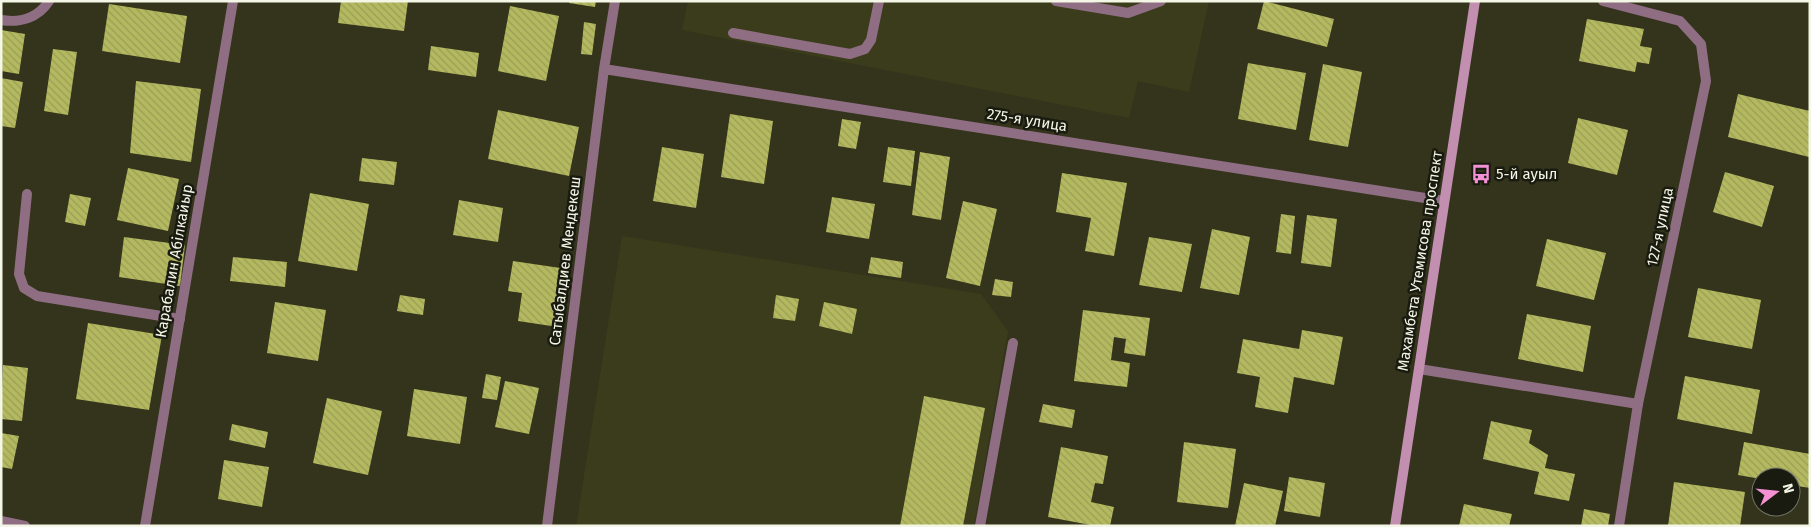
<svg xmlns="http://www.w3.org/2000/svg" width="1811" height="527" font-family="'Fira Sans',sans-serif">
<defs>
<pattern id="building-back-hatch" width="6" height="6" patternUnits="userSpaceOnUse" patternTransform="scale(1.25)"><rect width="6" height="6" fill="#b4b95f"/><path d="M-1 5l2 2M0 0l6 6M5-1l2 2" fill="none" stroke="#999d58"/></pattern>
</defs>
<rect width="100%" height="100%" fill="#33341b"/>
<path fill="#3b3c1c" d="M688,1H1209L1189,92L1138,81L1129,118L682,30Z
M622,236L981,294L1008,331L974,526H576Z"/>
<path fill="url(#building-back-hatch)" d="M341,1H408L404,31L338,23Z
M570,1H596L595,7L569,3Z
M1264,1L1334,19L1327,47L1257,29Z
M109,4L187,16L180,63L102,51Z
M510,6L559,16L546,81L498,71Z
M1587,19L1644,29L1640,46L1652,48L1649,64L1637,62L1635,72L1579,61Z
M584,22L596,24L592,55L581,54Z
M1,30L25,34L19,74L1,71Z
M431,46L479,53L476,77L428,70Z
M53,49L77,52L68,115L44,111Z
M1248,63L1306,73L1296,130L1238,119Z
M1323,64L1362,72L1348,147L1309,140Z
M1,78L23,82L15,128L1,126Z
M136,81L201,89L191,162L130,153Z
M1738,94L1810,111L1809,157L1728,137Z
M498,110L579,127L569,176L488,159Z
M730,114L773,121L764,184L721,177Z
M1578,118L1628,130L1617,175L1568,163Z
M842,119L861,122L856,149L838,146Z
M662,147L704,154L696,208L653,201Z
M888,147L915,151L911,186L883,182Z
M920,152L950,157L941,220L912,215Z
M362,158L397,162L394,185L359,181Z
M128,168L179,179L168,231L117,220Z
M1725,172L1774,186L1762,227L1713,212Z
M1062,173L1127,183L1114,256L1085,251L1091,218L1056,212Z
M310,193L369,204L357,271L298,261Z
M70,194L91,198L85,226L65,222Z
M832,197L875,204L869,239L826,232Z
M459,200L503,208L498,242L453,235Z
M963,201L997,209L980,286L946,278Z
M1281,214L1295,216L1291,254L1276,252Z
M1307,215L1337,219L1331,267L1301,263Z
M1212,229L1250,237L1239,295L1200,288Z
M124,237L185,245L180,286L119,277Z
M1149,237L1192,244L1182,292L1139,285Z
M1547,239L1606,253L1594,300L1536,286Z
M233,257L287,262L285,287L230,281Z
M871,257L903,262L901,278L868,273Z
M513,261L567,269L558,327L518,321L522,293L508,291Z
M995,279L1013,282L1011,297L992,295Z
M1698,288L1761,300L1752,349L1688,337Z
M400,295L425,299L423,315L397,311Z
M776,295L799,299L795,321L773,318Z
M275,302L326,310L318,361L267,353Z
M824,302L857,309L852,334L819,326Z
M1083,310L1150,318L1145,356L1124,353L1126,339L1114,337L1111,360L1130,363L1127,387L1074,381Z
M1527,314L1591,326L1583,372L1518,359Z
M88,323L162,335L149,410L76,399Z
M1302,330L1343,337L1334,385L1294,377L1288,413L1255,407L1260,377L1237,373L1243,339L1299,349Z
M3,365L28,368L22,421L1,419Z
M486,374L501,377L497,400L482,398Z
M1685,376L1760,390L1752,434L1677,419Z
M505,381L539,388L529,434L495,427Z
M414,389L467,397L460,444L407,436Z
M924,396L985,408L963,526H900Z
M327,398L382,411L368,475L313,463Z
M1043,404L1075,410L1072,428L1039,422Z
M1491,421L1532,430L1529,443L1548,455L1545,468L1575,474L1569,501L1534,494L1539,472L1483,459Z
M232,424L268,432L265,448L229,440Z
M1,433L19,436L12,469L1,467Z
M1184,442L1236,449L1228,508L1177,502Z
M1744,442L1810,454V488L1791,485V477H1761V479L1738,475Z
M1061,447L1108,456L1103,484L1095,483L1091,502L1114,507L1110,526H1096L1048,517Z
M224,460L269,467L262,507L218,499Z
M1289,477L1325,483L1320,517L1284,511Z
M1674,482L1745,492L1740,526H1668Z
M1244,483L1283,491L1275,526H1235Z
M1464,504L1512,514L1509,526H1459Z
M1584,509L1610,514L1608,526H1581Z"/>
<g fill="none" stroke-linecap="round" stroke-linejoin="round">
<path stroke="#8f6e83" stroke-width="10" d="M1056,1L1128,13L1161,1
M1,20C20,23 38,18 49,1
M733,33L850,54L865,49L871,40L879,1
M27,194L19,274L24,288L37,296L180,319
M1419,369L1638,404"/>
<path stroke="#8f6e83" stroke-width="10" d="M1603,1L1680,21L1701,44L1706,81L1638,404L1619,526
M604,69L1444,201
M1,521L25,526
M145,526L233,1
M547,526L604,69L615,1
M980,526L1013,343"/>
<path stroke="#c38fb1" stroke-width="10" d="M1395,526L1475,1"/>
</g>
<defs>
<symbol id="bus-bare" viewBox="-9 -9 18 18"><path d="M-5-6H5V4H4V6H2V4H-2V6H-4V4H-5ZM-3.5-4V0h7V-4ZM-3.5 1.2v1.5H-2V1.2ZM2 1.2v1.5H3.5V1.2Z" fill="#f491d4" stroke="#1a1b10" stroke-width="2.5" paint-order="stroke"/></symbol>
</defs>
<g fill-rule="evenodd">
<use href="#bus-bare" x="1467" y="160" width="28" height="28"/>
</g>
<g text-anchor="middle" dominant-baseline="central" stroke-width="5" stroke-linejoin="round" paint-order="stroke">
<g font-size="15" fill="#f4f6e6" stroke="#1a1b10">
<text transform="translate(1027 120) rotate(9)">275-я улица</text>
<text transform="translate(1660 227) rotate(-78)">127-я улица</text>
<text transform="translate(174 261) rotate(-80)">Карабалин Абілкайыр</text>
<text transform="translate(565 261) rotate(-83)">Сатыбалдиев Мендекеш</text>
<text transform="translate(1420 261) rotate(-81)">Махамбета Утемисова проспект</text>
</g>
<g font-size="15" fill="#f4f6e6" stroke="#1a1b10" text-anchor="start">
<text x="1496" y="174">5-й ауыл</text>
</g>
</g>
<rect width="1811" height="527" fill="none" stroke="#f4f6e6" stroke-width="5"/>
<g transform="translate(1776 492) rotate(74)"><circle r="24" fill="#1a1b10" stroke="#717366"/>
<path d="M0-4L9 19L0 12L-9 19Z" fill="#f491d4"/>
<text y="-8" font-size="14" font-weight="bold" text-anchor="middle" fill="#f4f6e6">N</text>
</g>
</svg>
